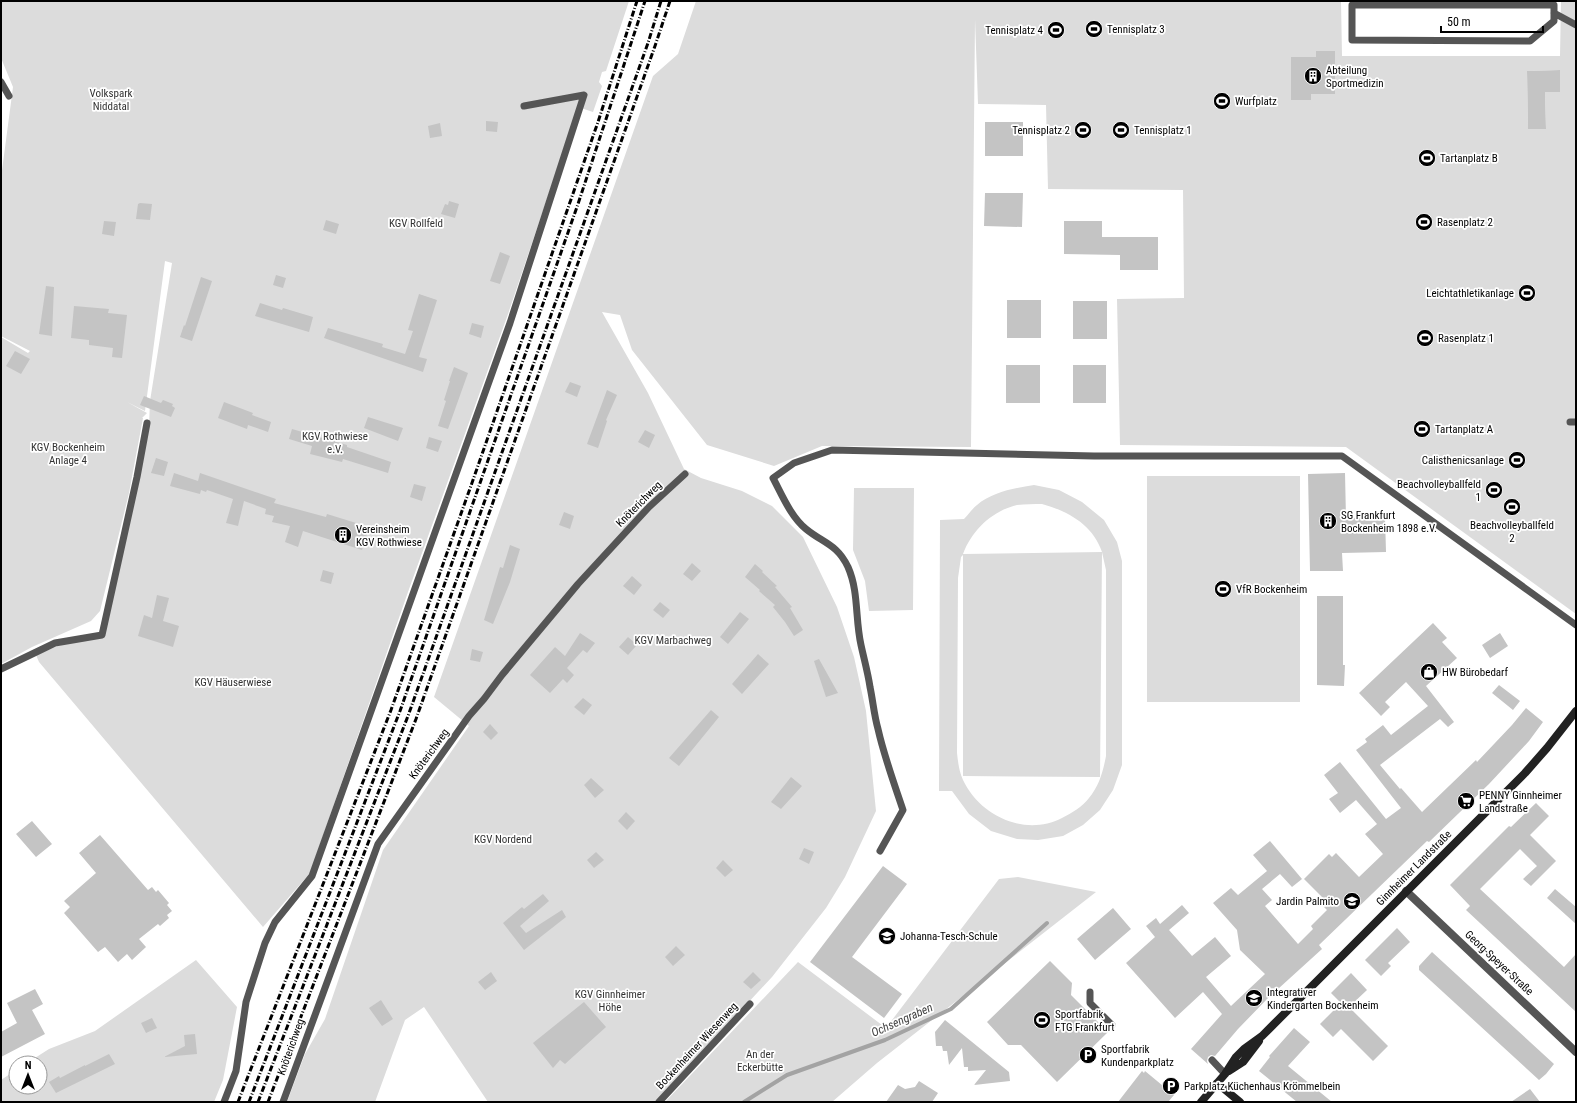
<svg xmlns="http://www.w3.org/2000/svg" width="1577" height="1103" font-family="'Roboto Condensed',sans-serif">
<rect width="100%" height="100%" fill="#fff"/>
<path fill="#dcdcdc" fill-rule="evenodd" d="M1,1H629L606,71L602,72L599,82L602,86L593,112L578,107L507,317L408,592L310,873L263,927L39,662L36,655L58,646L99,633L149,426L150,401L172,263L165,261L145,411L127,402L147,413L142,418H143L129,493L100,611L91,621L32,647L1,664V337L28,353L30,351L1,336V178L13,87L1,58Z
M696,1H1341L1342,56H1560L1561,1H1576V614L1346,447L1120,445L1117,299L1184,298L1183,190L1048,189L1046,105L978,104L975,19L971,447L822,446L774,466L707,445L632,350L620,315L602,312L648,393L684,469L701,478L742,491L772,506L803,537L837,607L854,657L866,711L876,811L845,877L826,908L772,977L656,1102H488L424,1007L405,1020L375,1102H287L305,1054L325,1019L383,850L469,726L434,697L653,76L678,54ZM1335,51V94H1317L1311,91V100H1291V57H1311L1316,61ZM1560,70L1545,92L1546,129H1528L1527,71Z
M1147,476H1300V702H1147Z
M1034,485L1059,490L1082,502L1104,520L1117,542L1122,561V765L1113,790L1100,810L1083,825L1063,836L1038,840L1017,839L991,831L969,814L952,791H939L940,520L964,519C968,515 972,509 977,505C992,492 1015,488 1034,485ZM1042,504C1068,511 1093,525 1102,552L963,554C972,530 992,511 1017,505C1025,504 1034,504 1042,504ZM1102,552L1106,570V756C1103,772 1099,786 1089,798C1082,807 1072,813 1062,818C1025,837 980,816 963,780C959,771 958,762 957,753L958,578L961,557L963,555V776L1100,777Z
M854,488H914L913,610L869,611L865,581L853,550Z
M1018,877L1096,892L877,1063L832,1102H665L798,962L886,1028L999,879Z
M196,960L237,1007L223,1080L214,1102H1V1080L16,1070V1087H40V1063H27L49,1049L95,1031Z"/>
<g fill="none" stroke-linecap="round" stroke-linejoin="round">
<path stroke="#a3a3a3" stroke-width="4" d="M744,1102L787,1075L885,1040L951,1009L1047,923"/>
</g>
<path fill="#c4c4c4" d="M1316,51H1335V94H1311V100H1291V57H1316Z
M1560,70V92H1545L1546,129H1528L1527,71Z
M486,121L498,122L497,132L486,131Z
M985,122H1023V156H985Z
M440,123L442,136L430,138L428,126Z
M985,193H1023L1022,227L984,226Z
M449,201L459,204L455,218L441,214L445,204L448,205Z
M140,203L152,204L150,220L136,219L138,204Z
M326,220L339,224L336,234L323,230Z
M104,221L116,222L114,236L102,234Z
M1064,221H1102V237H1158V270H1120V255L1064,254Z
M500,252L510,256L500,284L490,281Z
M276,275L286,278L283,288L273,285Z
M201,277L212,281L192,341L180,337L184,325L185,326Z
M46,286L54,287L52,336L39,334Z
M419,294L437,300L419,357L427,359L423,372L324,338L328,328L383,344L382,347L405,354L413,331L408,330Z
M1007,300H1041V338H1007Z
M1073,301H1107V339H1073Z
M260,303L282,310L283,308L313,317L309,332L255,316Z
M74,306L109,309L108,313L127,315L122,358L112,357L113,348L89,345V340L71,338Z
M472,323L484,326L481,338L469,334Z
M15,351L30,359L21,374L6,366Z
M1006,365H1040V403H1006Z
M1073,365H1106V403H1073Z
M454,367L468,373L448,429L438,426L446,401L444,400L450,381H449Z
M570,382L581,386L577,397L565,392Z
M607,390L617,395L606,420L607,421L598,448L587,444Z
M144,396L161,403L163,400L173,404L172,406L175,408L171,417L140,405Z
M224,402L253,413L252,415L271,422L268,432L248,425L247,429L218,418Z
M368,417L403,428L398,441L364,428Z
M292,429L347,445V447L391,462L388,473L343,459L342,462L310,454L312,446L289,439Z
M645,430L655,435L649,448L638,442Z
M429,437L442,441L438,452L426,448Z
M156,458L168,462L164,476L151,473Z
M174,473L198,481L200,473L276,499L274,503L326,517L327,514L369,527L362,550L303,531L298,547L285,542L290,526L272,522L274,516L265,514L266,509L244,501L238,526L226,523L233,499L207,490L206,492L201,490L200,494L170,486Z
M1345,473L1346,518L1385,517L1386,552L1342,553L1343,571H1310L1308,474Z
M414,484L426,487L422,501L410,497Z
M564,512L574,516L570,529L559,525Z
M510,545L520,549L510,582L493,624L484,620L500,567L503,568Z
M692,563L701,571L692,581L683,574Z
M755,564L763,571L762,572L777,586L775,587L792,607L790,608L803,630L794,636L785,622L773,607L775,605L759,591L760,590L745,577Z
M323,570L334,573L331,584L320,581Z
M632,576L642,585L634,595L623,586Z
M157,595L169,598L163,621L179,626L173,647L138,636L144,615L152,618Z
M1317,596H1343V665H1345L1344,686L1317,685Z
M660,602L670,610L663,618L653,610Z
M740,612L749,619L728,644L720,637Z
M1433,623L1447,638L1442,642L1457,658L1426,686L1454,722L1448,727L1440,719L1380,765L1400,789L1401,788L1422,812L1476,760L1477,762L1512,725L1526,708L1543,722L1529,741L1489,784L1429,842L1427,841L1319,945L1322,949L1268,998L1238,1029L1215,1056L1211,1055L1208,1057L1207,1061L1208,1064L1191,1049L1222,1014L1203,992L1175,1018L1126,963L1155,937L1146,926L1156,918L1160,924L1182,905L1189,913L1169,930L1192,956L1215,937L1231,956L1206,977L1231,1006L1265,974L1240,950L1237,930L1213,903L1231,888L1238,895L1267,871L1253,855L1270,841L1302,879L1292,887L1280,874L1262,889L1272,900L1265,906L1298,944L1313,929L1311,926L1327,910L1324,907L1328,903L1304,879L1329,854L1332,857L1336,853L1359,877L1383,854L1365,834L1377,824L1356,800L1340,813L1329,799L1338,793L1324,775L1340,762L1386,819L1401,808L1356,750L1367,742L1365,739L1383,725L1391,735L1428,706L1406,682L1385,702L1390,707L1381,716L1359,693Z
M580,633L595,643L587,653L583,650L567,668L574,675L567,683L563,679L550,693L530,675L555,647L565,656Z
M1500,633L1508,646L1490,658L1482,645Z
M628,637L636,644L635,645L636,646L628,655L619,647Z
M472,649L483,652L480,662L470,660Z
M758,654L769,664L742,694L732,684Z
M819,659L838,693L826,697L814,661Z
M1499,685L1520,701L1513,710L1492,693Z
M583,698L592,705L584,715L574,707Z
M711,710L719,717L679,766L669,758Z
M490,724L498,733L491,740L483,732Z
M791,777L802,786L781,809L771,802Z
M591,778L604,790L595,798L584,785Z
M1536,803L1549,816L1530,835L1556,861L1531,886L1523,879L1537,866L1520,849L1480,889L1564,967L1576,954V1012L1466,910L1470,906L1450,885L1509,826L1511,827Z
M626,812L635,821L627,830L618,821Z
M32,821L52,844L36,857L16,834Z
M100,835L148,890L152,887L156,892L158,890L169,903L167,905L172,911L167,915L169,918L160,926L158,924L139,939L146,947L132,960L127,954L118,962L105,947L98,952L64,913L70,907L64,901L96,873L79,853Z
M804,848L814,852L809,864L799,859Z
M596,852L604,860L594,868L587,860Z
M723,860L733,870L725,877L716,868Z
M883,866L907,884L852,957L902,994L884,1018L810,962Z
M1555,889L1576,907V924L1547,898Z
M543,894L549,901L520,926L526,933L562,910L566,917L524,950L503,923L522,907L524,909Z
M1113,908L1131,929L1095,960L1077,939Z
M1397,928L1410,942L1388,963L1391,966L1381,976L1365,960Z
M676,946L685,955L673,966L665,957Z
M1432,952L1554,1064L1546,1074L1539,1080L1419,970V966Z
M1050,961L1072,983L1071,995L1108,1032L1057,1082L1021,1045H1008L987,1022Z
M491,972L497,981L485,990L478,982Z
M753,972L761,980L751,989L743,982Z
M1351,973L1367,990L1349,1007L1388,1046L1373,1061L1341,1029L1333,1037L1320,1024L1341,1003L1331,993Z
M35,989L43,1004L32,1010L45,1034L1,1057V1032L17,1023L7,1003Z
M381,1000L393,1019L382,1026L369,1008Z
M584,1002L606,1027L565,1064L560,1060L553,1068L533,1043Z
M152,1018L157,1028L146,1033L141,1023Z
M945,1020L1009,1072L1010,1081L974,1085L986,1070L968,1071V1067H964L962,1048L949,1065L947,1051H943L942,1046H936L935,1032Z
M1294,1028L1310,1042L1288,1066L1332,1102H1297L1259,1071L1270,1057L1269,1056Z
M195,1034L197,1054L164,1057L185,1046L184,1035Z
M109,1054L115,1064L56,1093L49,1082L59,1076L60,1078L85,1065V1066Z
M1142,1071L1144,1073L1145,1071L1174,1095L1168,1102H1118Z
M919,1081L938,1093L932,1102H886L898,1085L905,1089L915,1087Z
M1530,1089L1540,1102H1511Z"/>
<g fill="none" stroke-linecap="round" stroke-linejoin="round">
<path stroke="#555" stroke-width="7" d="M1352,5H1554V21L1530,41L1352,40Z
M1554,13L1576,25
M1,82L9,96
M1570,422H1576
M1,669L55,643L102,635L137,477L147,423
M880,851L903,810C894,783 884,756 878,729C874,715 873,701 870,687C868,673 864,659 861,645C855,619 859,592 848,567C837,544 823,543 806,529C791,517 782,495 773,478L794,463L832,450L1094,456H1342L1576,625
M1090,992V1003L1112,1025
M1212,1060L1225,1074
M224,1102L236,1071L246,1002L265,943L275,922L312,876L510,323L584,95L524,106
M283,1102L378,844L469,716L484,699L502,675L578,584L649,507L685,474
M659,1102L750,1004"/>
<path stroke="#555" stroke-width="8" d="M1406,891L1576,1052"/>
<path stroke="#222" stroke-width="8" d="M1229,1071L1243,1062L1259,1041
M1217,1083L1240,1102
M1201,1102L1225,1074L1236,1057L1244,1049L1262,1036L1525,773L1547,748L1576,711"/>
<path stroke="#000" stroke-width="3" stroke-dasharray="6 2 1 2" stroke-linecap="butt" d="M238,1102L391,710L473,480L598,122L637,1
M249,1102L400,711L578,204L645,1
M258,1102L408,716L648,43L661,1
M268,1102L416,719L655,46L670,1"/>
</g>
<defs>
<symbol id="stadium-disc" viewBox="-11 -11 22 22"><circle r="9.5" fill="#000" stroke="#fff"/><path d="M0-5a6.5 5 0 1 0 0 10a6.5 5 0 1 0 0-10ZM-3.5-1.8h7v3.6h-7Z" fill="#fff"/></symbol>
<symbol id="building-disc" viewBox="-11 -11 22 22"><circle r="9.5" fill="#000" stroke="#fff"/><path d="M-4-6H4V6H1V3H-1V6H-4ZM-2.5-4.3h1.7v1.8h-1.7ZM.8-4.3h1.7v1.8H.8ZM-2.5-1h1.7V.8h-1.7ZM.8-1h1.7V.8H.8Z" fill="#fff"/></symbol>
<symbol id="shop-disc" viewBox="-11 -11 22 22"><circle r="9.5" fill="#000" stroke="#fff"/><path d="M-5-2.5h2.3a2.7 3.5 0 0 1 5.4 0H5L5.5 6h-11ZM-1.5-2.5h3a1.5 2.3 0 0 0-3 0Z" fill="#fff"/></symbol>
<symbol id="supermarket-disc" viewBox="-11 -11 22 22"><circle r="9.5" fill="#000" stroke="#fff"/><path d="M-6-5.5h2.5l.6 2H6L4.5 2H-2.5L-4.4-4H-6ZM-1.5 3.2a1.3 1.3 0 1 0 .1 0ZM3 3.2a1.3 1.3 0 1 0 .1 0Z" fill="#fff"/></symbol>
<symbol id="school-disc" viewBox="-11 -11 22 22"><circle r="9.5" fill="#000" stroke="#fff"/><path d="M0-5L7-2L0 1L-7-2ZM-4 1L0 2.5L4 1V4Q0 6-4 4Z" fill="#fff"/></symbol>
<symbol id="parking-disc" viewBox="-11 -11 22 22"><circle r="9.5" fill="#000" stroke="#fff"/><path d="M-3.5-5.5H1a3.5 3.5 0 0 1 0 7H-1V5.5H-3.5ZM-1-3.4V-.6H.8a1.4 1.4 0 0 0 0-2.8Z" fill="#fff"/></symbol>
</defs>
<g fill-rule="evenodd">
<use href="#stadium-disc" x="1084" y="19" width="20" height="20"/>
<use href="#stadium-disc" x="1046" y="20" width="20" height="20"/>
<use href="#building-disc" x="1303" y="66" width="20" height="20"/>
<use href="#stadium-disc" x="1212" y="91" width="20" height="20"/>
<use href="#stadium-disc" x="1073" y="120" width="20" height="20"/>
<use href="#stadium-disc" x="1111" y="120" width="20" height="20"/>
<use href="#stadium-disc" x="1417" y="148" width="20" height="20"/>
<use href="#stadium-disc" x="1414" y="212" width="20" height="20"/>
<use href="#stadium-disc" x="1517" y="283" width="20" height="20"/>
<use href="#stadium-disc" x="1415" y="328" width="20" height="20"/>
<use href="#stadium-disc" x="1412" y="419" width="20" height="20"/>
<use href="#stadium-disc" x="1507" y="450" width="20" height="20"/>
<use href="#stadium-disc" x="1484" y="480" width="20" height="20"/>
<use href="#stadium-disc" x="1502" y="497" width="20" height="20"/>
<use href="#building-disc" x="1318" y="511" width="20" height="20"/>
<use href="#building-disc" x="333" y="525" width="20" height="20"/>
<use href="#stadium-disc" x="1213" y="579" width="20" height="20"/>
<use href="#shop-disc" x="1419" y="662" width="20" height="20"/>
<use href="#supermarket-disc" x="1456" y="791" width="20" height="20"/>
<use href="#school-disc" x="1342" y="891" width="20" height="20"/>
<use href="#school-disc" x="877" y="926" width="20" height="20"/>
<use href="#school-disc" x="1244" y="988" width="20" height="20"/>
<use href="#stadium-disc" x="1032" y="1010" width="20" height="20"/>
<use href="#parking-disc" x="1078" y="1045" width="20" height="20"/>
<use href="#parking-disc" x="1161" y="1076" width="20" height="20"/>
</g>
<g text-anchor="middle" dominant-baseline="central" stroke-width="3.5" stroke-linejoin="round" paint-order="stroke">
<g font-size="11" fill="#000" stroke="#fff" text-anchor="start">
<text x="1107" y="29">Tennisplatz 3</text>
<text x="1043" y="30" text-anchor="end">Tennisplatz 4</text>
<text x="1326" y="70">Abteilung<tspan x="1326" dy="13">Sportmedizin</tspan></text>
<text x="1235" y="101">Wurfplatz</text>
<text x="1070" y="130" text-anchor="end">Tennisplatz 2</text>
<text x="1134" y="130">Tennisplatz 1</text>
<text x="1440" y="158">Tartanplatz B</text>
<text x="1437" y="222">Rasenplatz 2</text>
<text x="1514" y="293" text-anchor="end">Leichtathletikanlage</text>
<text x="1438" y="338">Rasenplatz 1</text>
<text x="1435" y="429">Tartanplatz A</text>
<text x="1504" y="460" text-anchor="end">Calisthenicsanlage</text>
<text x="1481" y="484" text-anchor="end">Beachvolleyballfeld<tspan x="1481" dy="13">1</tspan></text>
<text x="1341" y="515">SG Frankfurt<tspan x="1341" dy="13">Bockenheim 1898 e.V.</tspan></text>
<text x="1512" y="525" text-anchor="middle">Beachvolleyballfeld<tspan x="1512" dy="13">2</tspan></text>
<text x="356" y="529">Vereinsheim<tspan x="356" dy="13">KGV Rothwiese</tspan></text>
<text x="1236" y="589">VfR Bockenheim</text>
<text x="1442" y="672">HW Bürobedarf</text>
<text x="1479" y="795">PENNY Ginnheimer<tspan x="1479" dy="13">Landstraße</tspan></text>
<text x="1339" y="901" text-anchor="end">Jardin Palmito</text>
<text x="900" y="936">Johanna-Tesch-Schule</text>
<text x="1267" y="992">Integrativer<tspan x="1267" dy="13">Kindergarten Bockenheim</tspan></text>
<text x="1055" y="1014">Sportfabrik<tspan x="1055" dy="13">FTG Frankfurt</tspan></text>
<text x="1101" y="1049">Sportfabrik<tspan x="1101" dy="13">Kundenparkplatz</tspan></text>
<text x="1184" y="1086">Parkplatz Küchenhaus Krömmelbein</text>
</g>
<g font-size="11" fill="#333" stroke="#fff">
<text x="111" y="93">Volkspark<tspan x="111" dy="13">Niddatal</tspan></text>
<text x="416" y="223">KGV Rollfeld</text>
<text x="335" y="436">KGV Rothwiese<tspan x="335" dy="13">e.V.</tspan></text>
<text x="68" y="447">KGV Bockenheim<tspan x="68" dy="13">Anlage 4</tspan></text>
<text x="673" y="640">KGV Marbachweg</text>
<text x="233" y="682">KGV Häuserwiese</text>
<text x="503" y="839">KGV Nordend</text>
<text x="610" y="994">KGV Ginnheimer<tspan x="610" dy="13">Höhe</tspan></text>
<text x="760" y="1054">An der<tspan x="760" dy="13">Eckerbütte</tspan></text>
</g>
<g font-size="11" fill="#000" stroke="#fff">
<text transform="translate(639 504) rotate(-45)">Knöterichweg</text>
<text transform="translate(429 754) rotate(-54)">Knöterichweg</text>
<text transform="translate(1414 868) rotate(-45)">Ginnheimer Landstraße</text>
<text transform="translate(1499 963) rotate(43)">Georg-Speyer-Straße</text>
<text transform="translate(697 1046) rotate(-47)">Bockenheimer Wiesenweg</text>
<text transform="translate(291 1047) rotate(-70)">Knöterichweg</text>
</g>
<g font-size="12" font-style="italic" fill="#444" stroke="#fff">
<text transform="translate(902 1020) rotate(-24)">Ochsengraben</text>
</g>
</g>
<rect width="1577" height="1103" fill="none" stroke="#000000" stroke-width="4"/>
<g transform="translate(28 1075)"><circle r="19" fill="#ffffff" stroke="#999999"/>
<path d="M0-3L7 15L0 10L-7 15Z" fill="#000000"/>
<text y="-6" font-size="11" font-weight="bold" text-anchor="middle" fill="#000000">N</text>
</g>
<path d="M1441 26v6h102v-6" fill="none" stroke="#000000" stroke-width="2"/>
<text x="1447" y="26" font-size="12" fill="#000000" stroke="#ffffff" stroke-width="3" paint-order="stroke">50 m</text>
</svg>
